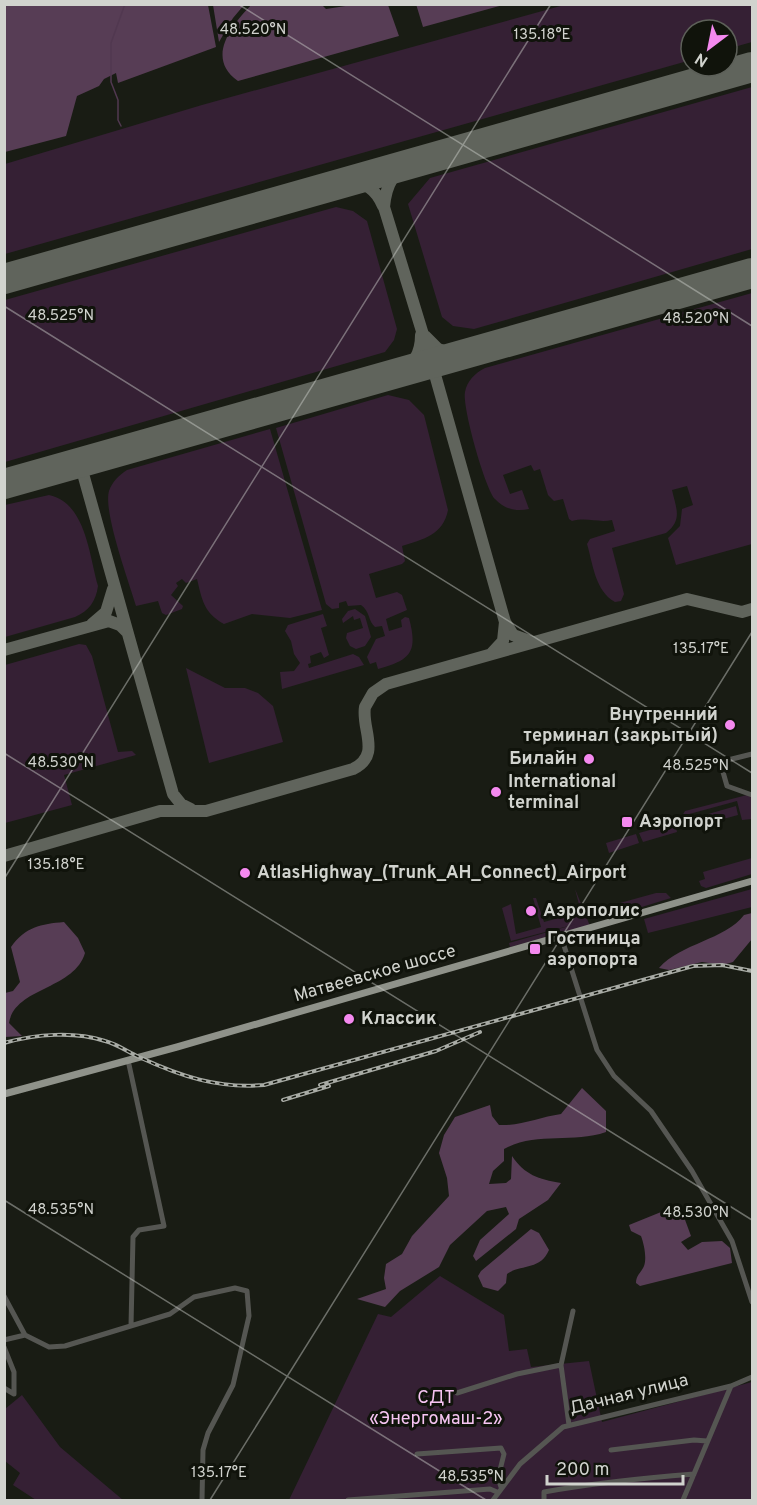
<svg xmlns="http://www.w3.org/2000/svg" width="757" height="1505" font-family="Overpass,sans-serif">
<rect width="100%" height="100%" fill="#191c14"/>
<path fill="#352034" d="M564,5H752V42L727,49V30H691V60L5,254V164L202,105Z
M752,87V249L474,329L453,326L442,317L408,204L430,178Z
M336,207L353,211L367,221L397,329L394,340L385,352L5,462V300Z
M752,293V544L676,565L668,538L680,526L682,509L693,505L687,486L672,490C676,508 683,520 666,533L612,548L624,594L621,601L615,602C595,591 593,564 587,544L590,539L615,531L612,520C598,523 587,517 572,521L569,519L563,499L554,501L548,495L540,469L534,471L531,465L503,475L510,494L522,490L529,509C516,512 504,509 495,499C485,488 462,407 465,392C467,381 475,373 485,368Z
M388,395L409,400L424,415L448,510C443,535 424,539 402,546L405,561L402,564L369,574L376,598L397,592L402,595L407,610L386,619L389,631L402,627L401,620L405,617L409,618C418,652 411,660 378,669L376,662L370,664L367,657L376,639L385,636L382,626L375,627C368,621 370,611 361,605L348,606L346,601L339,603V608L332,609L326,604L276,428Z
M270,429L322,610L290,618L252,614L224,624C204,613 202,600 197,579L186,583L182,579L176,583L178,586L171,595L183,606L182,609L166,615L162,613L158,601L136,606C129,582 103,512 109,491C112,482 119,475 127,470Z
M49,495C86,503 89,555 98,586C96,601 89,611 75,617L5,637V505Z
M355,609L365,616L371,637L365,646L356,649L350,646L346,638L347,633L363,628L360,618L354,620L353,616L343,623L342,619L348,611Z
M323,614L327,626L321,628L329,655L324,658L321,652L310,656L311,663L308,664L309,668L353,654L359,657L364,665L282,689L280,672L294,671L300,663L294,654L291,641L285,631L288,625Z
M79,644L86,645L92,656L118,752L132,751L136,755L64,775L72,805L5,823V665Z
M186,668L225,688H245L258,693L273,706L283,742L209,763Z
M747,795L752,798V819L742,820L737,801L682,816L685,811Z
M736,806L738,815L686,829L684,821Z
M675,823L677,832L643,842L639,833Z
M636,834L639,843L609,853L606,843Z
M752,858V874L706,888L701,886L699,881L705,879L703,872Z
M575,889L590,926L510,947L509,943L576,924L511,941L502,908L511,904L516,934L541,927L533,898H536L544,922L581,912Z
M752,889V907L648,933L644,919Z
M656,893H666L671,898L606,918L603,915L609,906Z
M440,1276L504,1315L509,1351L527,1349L531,1367L589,1361L602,1422L752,1382V1500H289L378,1314L391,1317Z
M22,1395L60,1447L123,1500H36L13,1485L20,1473L5,1461V1409Z"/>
<path fill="#573d55" d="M5,4L208,5L216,47L118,83L116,73L104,79L99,86L77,96L66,136L5,152Z
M252,4L322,5L326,9L352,5H388L399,36L238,81C205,58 232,25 252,4Z
M416,4H503V5L423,27Z
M213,5H244L233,18L219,42Z
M752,913V939L733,962L723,965L702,962L669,970L659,968C681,943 725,940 744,915Z
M64,922L78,938L85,953C74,990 15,987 9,1023L22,1036L5,1037V993L13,991L20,982L11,947C25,927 41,924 64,922Z
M582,1088L606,1111V1132C572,1144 536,1131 504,1149V1161L493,1171L489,1184L506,1183L511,1179L512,1156C525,1175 538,1179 561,1183L548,1200L519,1219L516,1229L476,1261L473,1256L480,1240L509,1214L506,1207L487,1211L450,1245L439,1267L400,1291L385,1307L357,1299L386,1289L384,1278L386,1264L402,1254L412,1236L449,1196L447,1178L439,1153L444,1135L455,1117L490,1105L492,1116L499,1125C521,1126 540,1117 561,1114Z
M666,1210L684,1217L691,1236L681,1242L688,1250L702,1242L722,1241L730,1248L732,1263L640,1286L636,1283C636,1275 641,1273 644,1266C647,1258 644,1244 641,1236L631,1231L629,1225Z
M531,1229L539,1233L549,1250C540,1271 520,1264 507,1274L506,1283L498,1291L483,1287L478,1276L481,1271Z"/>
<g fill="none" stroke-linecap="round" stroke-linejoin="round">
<path stroke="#513850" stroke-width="1.5" d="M121,126L118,120V100L111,82V43L125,4"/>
<path stroke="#60645c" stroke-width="12" d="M415,162C393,170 386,185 384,207L432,364L505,622
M347,181C365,182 376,189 383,206
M425,336L438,349L459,356
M399,373C415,365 421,352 421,335
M80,463L173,794L181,804L191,809
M92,624L106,612L113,589
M4,650L109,621L120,625L127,632
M491,654L503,641L505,622L513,635L532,642
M4,856L160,811H206L353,769C382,755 361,729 365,707L373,693L386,684L687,599L742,612L752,609"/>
<path stroke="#60645c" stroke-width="30" d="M4,279L752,67
M4,484L752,273"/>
<path stroke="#555652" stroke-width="5" d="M752,754L724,761L721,765L727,786L752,795
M561,936L597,1050L614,1076L651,1111L692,1171L732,1241L752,1302
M128,1060L164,1226L139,1230L133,1237L131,1326
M4,1296L25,1335
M4,1340L25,1335L49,1347L65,1346L170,1314L194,1297L235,1288L247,1291L249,1316L233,1385L208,1433L203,1450L202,1500
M4,1347L14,1372V1394L4,1388
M457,1393L517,1374L561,1365
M569,1425L561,1365L573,1311
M611,1450L694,1440L707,1441
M417,1454L501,1448L504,1454L498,1478L501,1487
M348,1500L490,1489L497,1492
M493,1500L520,1464L563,1427L731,1386
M544,1500V1492C594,1483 643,1478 694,1474
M683,1500L731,1386L752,1377"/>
<path stroke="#8f928a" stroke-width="7" d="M4,1094L177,1047L752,881"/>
<defs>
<path id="rail" d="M4,1043C36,1034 74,1031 105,1041C117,1044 128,1052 139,1057C180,1076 218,1089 264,1085L693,966L722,965L752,971
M320,1085L436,1051L480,1032
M283,1100L329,1086"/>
</defs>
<use href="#rail" stroke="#a8aba5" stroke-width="4"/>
<use href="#rail" stroke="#10130b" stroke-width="1.5" stroke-dasharray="4.5" stroke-linecap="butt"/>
</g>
<path fill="none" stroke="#d1d3ce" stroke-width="1.5" stroke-opacity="0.45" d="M238,4L752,326M4,306L752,773M4,753L752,1220M4,879L551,4M4,1200L486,1500M210,1500L752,632"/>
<g fill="#f489ef" stroke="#10130b" stroke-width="2">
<circle cx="730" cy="725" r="6"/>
<circle cx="589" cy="759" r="6"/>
<circle cx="496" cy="792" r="6"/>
<rect x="621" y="816" width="12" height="12" rx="3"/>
<circle cx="245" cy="873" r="6"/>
<circle cx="531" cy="911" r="6"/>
<rect x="529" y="943" width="12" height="12" rx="3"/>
<circle cx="349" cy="1019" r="6"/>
</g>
<g text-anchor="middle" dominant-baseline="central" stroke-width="6" stroke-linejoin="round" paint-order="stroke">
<g font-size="18" font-weight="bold" fill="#d1d3ce" stroke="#10130b" text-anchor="start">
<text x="718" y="715" text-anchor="end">Внутренний<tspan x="718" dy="21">терминал (закрытый)</tspan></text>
<text x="577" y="759" text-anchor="end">Билайн</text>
<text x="508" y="782">International<tspan x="508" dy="21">terminal</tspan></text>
<text x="639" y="822">Аэропорт</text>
<text x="257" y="873">AtlasHighway_(Trunk_AH_Connect)_Airport</text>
<text x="543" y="911">Аэрополис</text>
<text x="547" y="939">Гостиница<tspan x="547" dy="21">аэропорта</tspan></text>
<text x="361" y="1019">Классик</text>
</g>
<g font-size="18" fill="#d1d3ce" stroke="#10130b">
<text transform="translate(375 974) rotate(-16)">Матвеевское шоссе</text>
<text transform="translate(629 1395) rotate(-14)">Дачная улица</text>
</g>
<g font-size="18" fill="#f6c4f2" stroke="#10130b">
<text x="436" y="1398">СДТ<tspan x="436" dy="21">«Энергомаш-2»</tspan></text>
</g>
</g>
<g font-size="15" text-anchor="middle" fill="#d1d3ce" stroke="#10130b" stroke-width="6" stroke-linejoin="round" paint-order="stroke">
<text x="253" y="34">48.520°N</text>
<text x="542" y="39">135.18°E</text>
<text x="61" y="320">48.525°N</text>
<text x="696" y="323">48.520°N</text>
<text x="701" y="653">135.17°E</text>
<text x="61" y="767">48.530°N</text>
<text x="696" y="770">48.525°N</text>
<text x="56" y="869">135.18°E</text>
<text x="61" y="1214">48.535°N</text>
<text x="696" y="1217">48.530°N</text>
<text x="219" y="1477">135.17°E</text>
<text x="471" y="1481">48.535°N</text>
</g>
<rect width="757" height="1505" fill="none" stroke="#d1d3ce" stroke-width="12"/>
<g transform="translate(709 48) rotate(212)"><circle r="28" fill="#10130b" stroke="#5d6059" stroke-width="1.5"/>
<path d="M0-4.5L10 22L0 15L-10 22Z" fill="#f489ef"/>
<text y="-9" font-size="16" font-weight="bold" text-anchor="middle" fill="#d1d3ce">N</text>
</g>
<path d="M547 1475v9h136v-9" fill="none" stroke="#d1d3ce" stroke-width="3"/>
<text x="556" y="1475" font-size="18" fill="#d1d3ce" stroke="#10130b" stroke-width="4.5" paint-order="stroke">200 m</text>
</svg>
